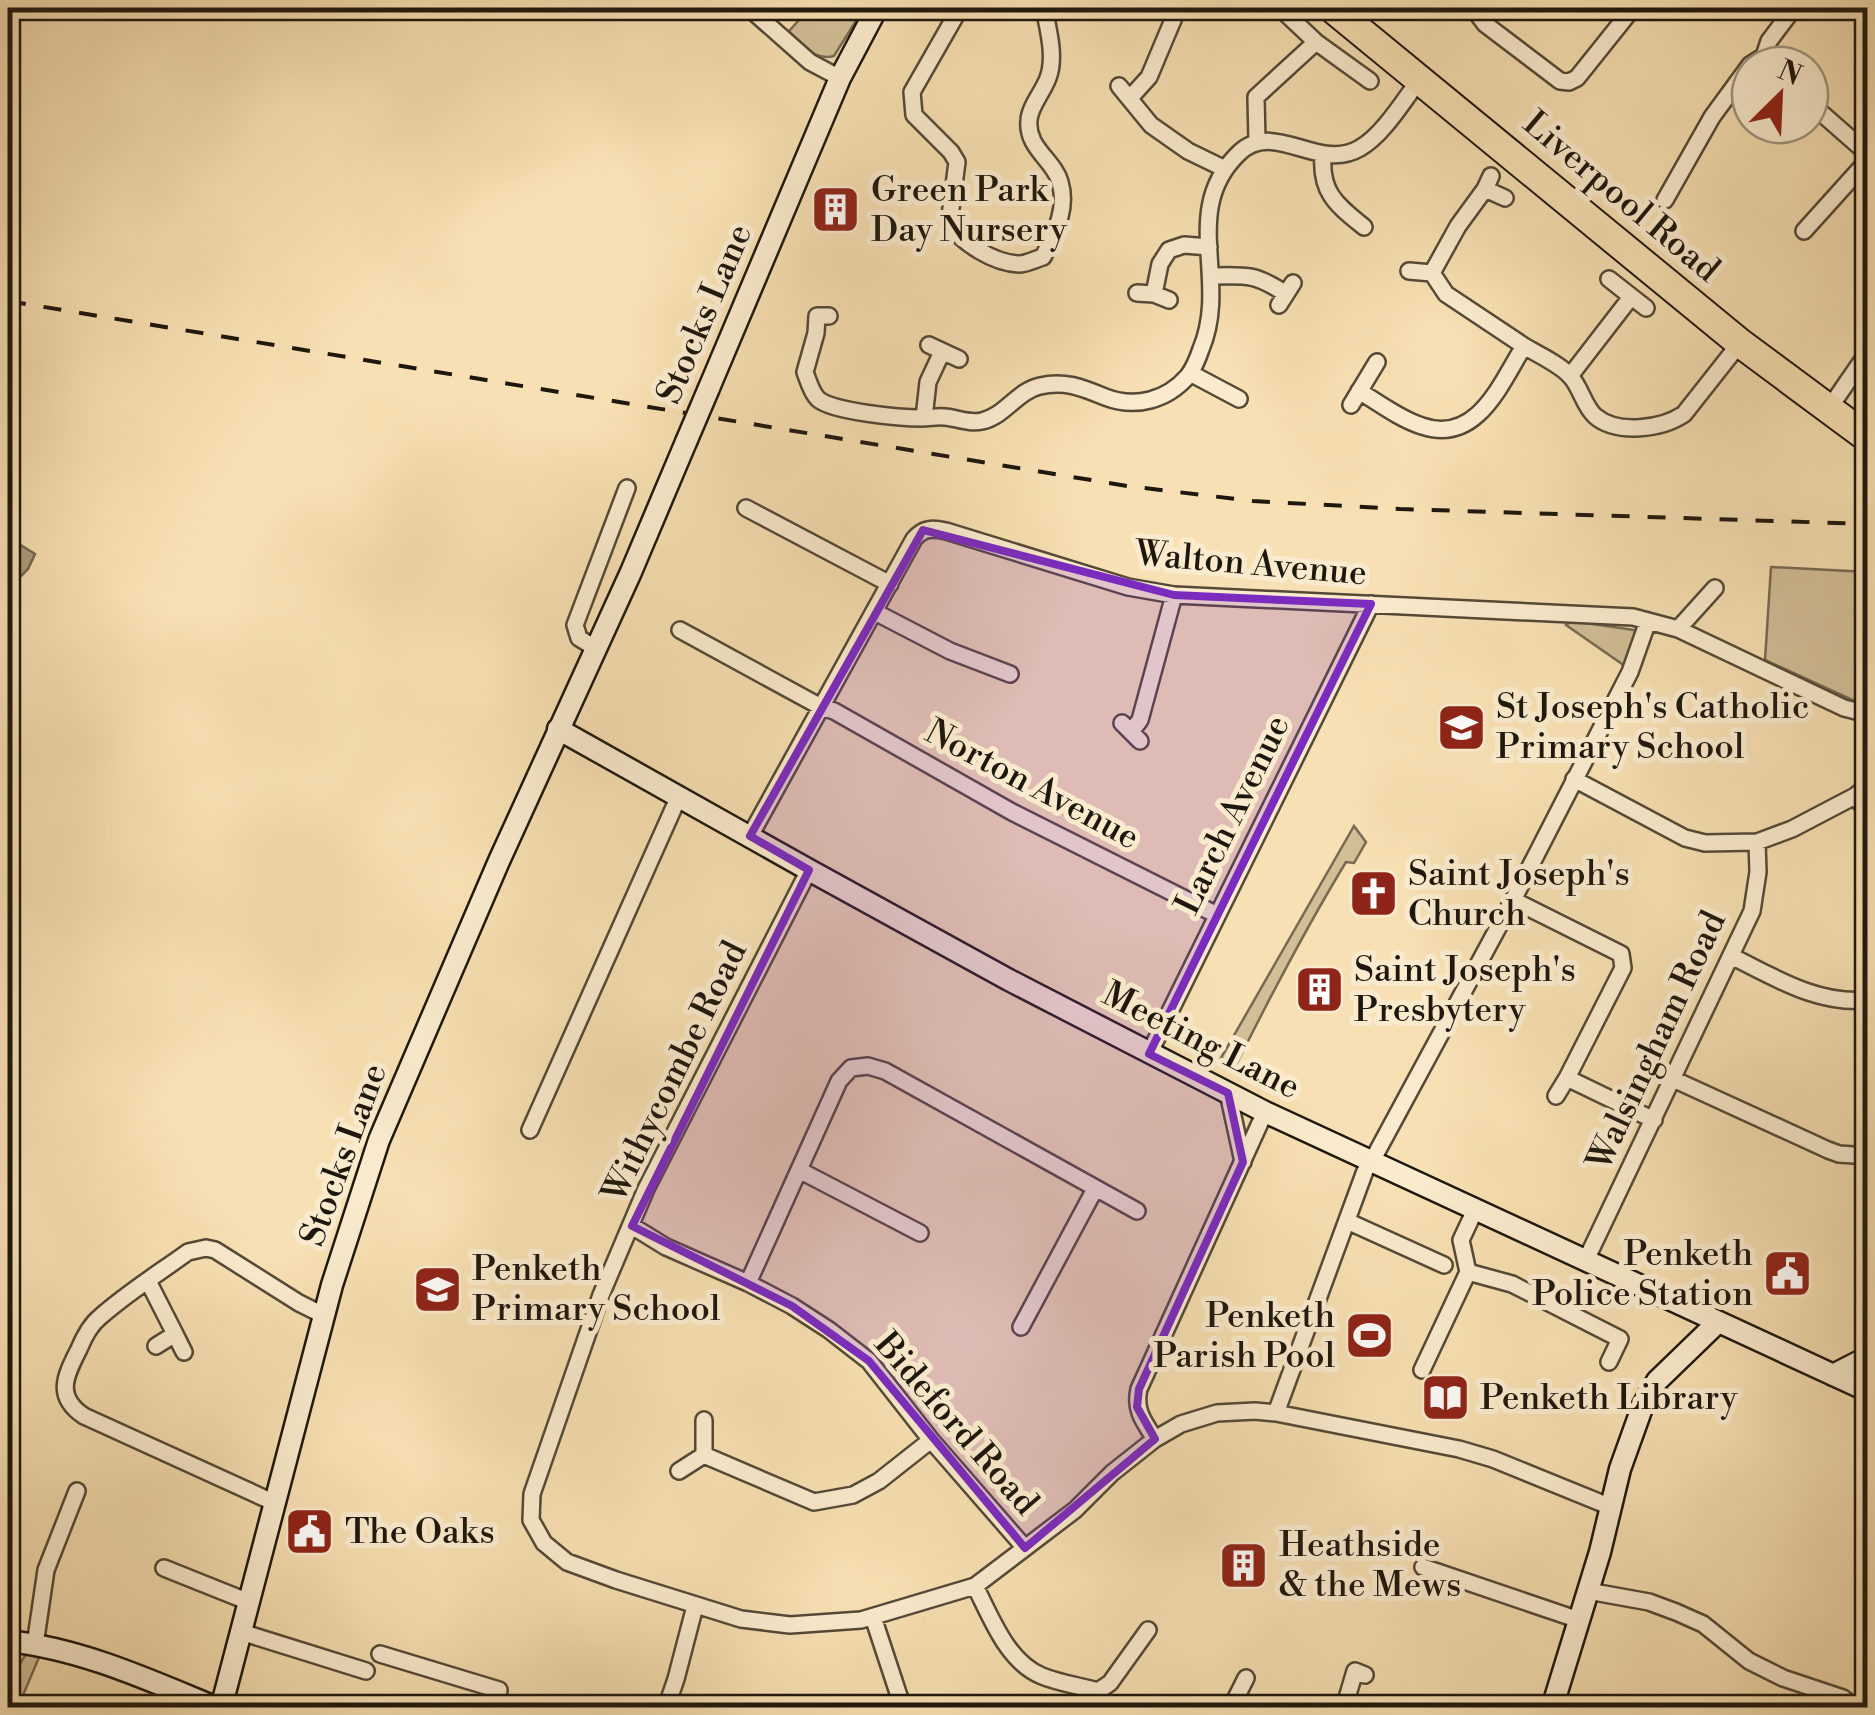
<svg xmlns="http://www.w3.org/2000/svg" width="1875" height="1715" font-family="'Libre Bodoni',serif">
<rect width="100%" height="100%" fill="#f7e0b3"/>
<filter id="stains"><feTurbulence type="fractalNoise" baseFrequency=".002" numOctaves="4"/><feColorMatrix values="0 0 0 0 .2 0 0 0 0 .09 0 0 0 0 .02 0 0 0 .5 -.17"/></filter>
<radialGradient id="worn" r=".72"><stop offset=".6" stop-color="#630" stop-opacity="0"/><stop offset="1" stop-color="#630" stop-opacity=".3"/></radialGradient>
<path fill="#d2be97" stroke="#786a52" stroke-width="2.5" d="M810,8H864L834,56C815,61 799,45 789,31Z
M1771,567L1867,572V663H1865L1859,703L1765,660Z
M1572,621L1641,631L1625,666L1566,625Z
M1354,826L1366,842L1354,863L1346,862C1306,928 1271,995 1236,1065L1221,1058Z
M30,1648L40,1655L18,1707H8V1682Z"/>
<path fill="#ad9c7b" stroke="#74674f" stroke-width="2.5" d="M8,537L35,554L28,569L18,579L8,576Z"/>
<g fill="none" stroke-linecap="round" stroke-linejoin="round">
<defs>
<path id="street" d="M749,8L810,62L840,78
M960,8L912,92L914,115L951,152L957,162L949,224C963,243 993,263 1019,264C1026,264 1036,259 1043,257C1055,233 1068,209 1060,182C1054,160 1026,148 1029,120C1030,106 1043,92 1048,78C1056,57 1048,29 1044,8
M1280,8L1316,42L1370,81
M1473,8L1485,24L1560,81L1569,82L1577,78L1633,8
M1750,65L1764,56L1769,41L1794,8
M1119,86L1151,125L1188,151L1225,169
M1130,98L1149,77L1178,8
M1810,103L1868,154
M1257,142L1256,97L1316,42
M1323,155C1320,193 1337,205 1364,227
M1491,176L1485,189L1505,198
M1665,200L1712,117L1750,65
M1804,231L1868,160
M1409,271L1432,273L1446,294L1524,346
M1432,273L1458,226L1485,189
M1212,276C1247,275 1256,274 1286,294
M1609,279L1646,308
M1137,293L1154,294L1169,300
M1154,294L1160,264L1169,250L1184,245L1209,247
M1279,305L1293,283
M829,316H817L816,333L805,372C808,380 811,392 818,399C833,412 901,418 922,418C930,418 937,416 945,417C957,418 969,424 982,421C1005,416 1017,391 1040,386C1065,380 1083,388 1105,397C1136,409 1167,400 1188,376C1194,368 1198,358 1201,349C1230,280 1180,211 1238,154C1274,118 1318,173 1360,148C1383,135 1404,100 1420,79
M929,345L959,359
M1190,373L1239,399
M1570,376L1631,297
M1359,391C1379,403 1400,419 1422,426C1477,445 1501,383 1524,346C1537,354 1561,365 1570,376C1581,387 1583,405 1595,416C1617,435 1662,429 1684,414L1740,343
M1351,405L1377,362
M1828,410L1868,352
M924,418L928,382L942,352
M746,508L890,584
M875,612L950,651L1010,674
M1678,629L1715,588
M680,630L821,707L834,711L1012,812L1217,915
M595,648L579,638L575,625L627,488
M1122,723L1140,741
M1131,732L1140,720L1174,595
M1574,779L1685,838L1705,843L1757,842L1792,829L1855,796L1868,786
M1855,796L1868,813
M750,836L914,539C923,528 932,528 946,531L1128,587L1174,595L1633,617L1678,629L1844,708L1868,714
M809,870L646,1189L601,1295L532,1494L531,1520L544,1543L567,1562L616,1580L741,1619L790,1625L861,1620L975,1586L1075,1510L1112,1473L1155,1439L1181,1424L1217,1413L1255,1411L1276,1413L1459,1449L1493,1459L1611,1507
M1513,900L1621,954L1623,968L1567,1078L1654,1120
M1731,956C1774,977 1817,1005 1868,1000
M1149,1054L1371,604
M1673,1079L1828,1150L1839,1154L1868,1156
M1228,1093L1243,1162
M1556,1096L1567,1078
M530,1130L679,796
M1372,1161L1513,900L1630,672L1648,621
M799,1170L920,1233
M1347,1221L1444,1265
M632,1226L666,1247L748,1283L792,1306L829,1330L869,1361L931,1440L1025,1548
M1586,1260L1752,911L1758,872L1757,842
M1468,1272L1461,1240L1476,1208
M148,1281L175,1334
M748,1283L839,1081L851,1068L868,1066L885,1071L1137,1211
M1021,1327L1095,1189
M156,1346L175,1334L184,1352
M1422,1370L1468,1272L1512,1284L1620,1339L1609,1362
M1276,1413L1365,1171
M1155,1439C1144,1422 1134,1410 1139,1389L1265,1112
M704,1455L814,1502L853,1495L879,1481L931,1440
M679,1471L704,1455V1420
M275,1503L84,1416C54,1396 66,1375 79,1349C84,1337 90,1325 100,1317C127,1293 159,1273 188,1252L206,1248L215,1250L299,1303L323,1315
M1423,1567L1579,1620
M164,1568L249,1602
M975,1586C991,1617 1007,1662 1042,1676C1059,1683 1080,1686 1098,1691L1110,1683L1148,1630
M1588,1591L1649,1602L1676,1612L1703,1624L1749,1661L1783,1678L1843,1698L1855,1708
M873,1617L903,1708
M241,1632L366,1671
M35,1645L46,1570L77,1491
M380,1654L499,1690L496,1708
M666,1708L676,1679L695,1606
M1231,1708L1246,1678
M1344,1708L1355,1671L1365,1675"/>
<path id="secondary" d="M709,388L840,78L877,8
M558,729L809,870L1009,980L1265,1112L1868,1391
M1833,1375L1868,1357
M8,1641C82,1649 149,1680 217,1708
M221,1708L332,1285L379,1140L499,861L631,572L686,442
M1552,1708L1600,1552L1620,1469L1643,1405L1657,1381L1718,1322"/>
<path id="highway" d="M1332,8L1740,343L1868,438"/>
</defs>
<use href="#street" stroke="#544936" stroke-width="20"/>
<use href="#secondary" stroke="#1e170d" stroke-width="25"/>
<use href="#highway" stroke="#1e170d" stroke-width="32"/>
<use href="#street" stroke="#faebce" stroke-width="15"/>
<use href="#secondary" stroke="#faebce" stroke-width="20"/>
<use href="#highway" stroke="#f7e0b3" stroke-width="28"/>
<path stroke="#1e170d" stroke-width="4" stroke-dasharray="18 18" stroke-linecap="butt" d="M8,301L1127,486L1253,501L1400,509L1868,524"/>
<defs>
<path id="secondary-bridge" d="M686,442L709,388"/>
</defs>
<use href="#secondary-bridge" stroke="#1e170d" stroke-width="25" stroke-linecap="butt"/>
<use href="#secondary-bridge" stroke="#faebce" stroke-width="20"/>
</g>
<path fill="#7b2cbf" fill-opacity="0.2" stroke="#7b2cbf" stroke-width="8" stroke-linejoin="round" d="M923,530L1174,595L1371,604L1149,1054L1228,1093L1243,1162L1139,1389L1137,1407L1155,1439L1025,1548L869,1361L792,1306L632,1226L809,870L750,836Z"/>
<defs>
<symbol id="building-square" viewBox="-11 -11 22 22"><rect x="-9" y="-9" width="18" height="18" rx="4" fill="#8f2418" stroke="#faebce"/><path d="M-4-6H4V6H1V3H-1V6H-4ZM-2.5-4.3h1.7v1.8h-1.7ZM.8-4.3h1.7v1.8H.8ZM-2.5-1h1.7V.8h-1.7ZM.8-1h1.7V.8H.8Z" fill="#fff"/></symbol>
<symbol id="school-square" viewBox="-11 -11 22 22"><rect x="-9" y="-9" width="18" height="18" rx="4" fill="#8f2418" stroke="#faebce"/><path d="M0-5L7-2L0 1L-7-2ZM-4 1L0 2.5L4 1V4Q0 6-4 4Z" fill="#fff"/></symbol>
<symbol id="church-square" viewBox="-11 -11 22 22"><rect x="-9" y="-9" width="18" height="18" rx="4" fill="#8f2418" stroke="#faebce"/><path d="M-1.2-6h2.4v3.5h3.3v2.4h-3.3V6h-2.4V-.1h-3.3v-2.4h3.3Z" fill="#fff"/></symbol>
<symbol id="civic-square" viewBox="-11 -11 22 22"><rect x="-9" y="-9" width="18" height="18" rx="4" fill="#8f2418" stroke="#faebce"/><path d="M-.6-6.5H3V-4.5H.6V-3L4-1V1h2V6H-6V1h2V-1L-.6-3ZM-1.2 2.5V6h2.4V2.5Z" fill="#fff"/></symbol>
<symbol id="stadium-square" viewBox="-11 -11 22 22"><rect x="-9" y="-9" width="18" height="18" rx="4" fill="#8f2418" stroke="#faebce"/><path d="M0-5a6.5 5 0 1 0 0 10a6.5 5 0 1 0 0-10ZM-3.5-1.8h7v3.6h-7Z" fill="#fff"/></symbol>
<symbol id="library-square" viewBox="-11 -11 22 22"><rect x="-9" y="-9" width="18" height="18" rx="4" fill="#8f2418" stroke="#faebce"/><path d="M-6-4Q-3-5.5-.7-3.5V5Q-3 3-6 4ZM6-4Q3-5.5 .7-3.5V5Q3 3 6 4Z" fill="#fff"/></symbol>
</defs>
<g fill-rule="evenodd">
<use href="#building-square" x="808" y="182" width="55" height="55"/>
<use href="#school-square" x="1434" y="700" width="55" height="55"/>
<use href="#church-square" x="1346" y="866" width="55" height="55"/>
<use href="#building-square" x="1292" y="962" width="55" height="55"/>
<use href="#civic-square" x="1760" y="1246" width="55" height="55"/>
<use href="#school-square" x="410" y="1262" width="55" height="55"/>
<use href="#stadium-square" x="1342" y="1308" width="55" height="55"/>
<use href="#library-square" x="1418" y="1370" width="55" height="55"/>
<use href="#civic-square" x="282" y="1504" width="55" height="55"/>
<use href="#building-square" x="1216" y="1538" width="55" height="55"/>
</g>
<g text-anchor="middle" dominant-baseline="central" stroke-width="10" stroke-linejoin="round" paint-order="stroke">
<g font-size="35" fill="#1e170d" stroke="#faebce" text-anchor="start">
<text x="871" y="190">Green Park<tspan x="871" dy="40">Day Nursery</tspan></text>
<text x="1496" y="707">St Joseph's Catholic<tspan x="1496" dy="40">Primary School</tspan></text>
<text x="1408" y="874">Saint Joseph's<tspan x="1408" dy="40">Church</tspan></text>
<text x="1354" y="970">Saint Joseph's<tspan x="1354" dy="40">Presbytery</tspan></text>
<text x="1753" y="1254" text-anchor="end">Penketh<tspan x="1753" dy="40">Police Station</tspan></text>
<text x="472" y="1269">Penketh<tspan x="472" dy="40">Primary School</tspan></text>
<text x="1335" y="1316" text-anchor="end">Penketh<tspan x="1335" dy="40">Parish Pool</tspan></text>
<text x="1480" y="1398">Penketh Library</text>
<text x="345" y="1532">The Oaks</text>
<text x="1279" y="1545">Heathside<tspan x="1279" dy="40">&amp; the Mews</tspan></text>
</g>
<g font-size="35" fill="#1e170d" stroke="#faebce">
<text transform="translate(1621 197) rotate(40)">Liverpool Road</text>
<text transform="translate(705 314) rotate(-67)">Stocks Lane</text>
<text transform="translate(1251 564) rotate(5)">Walton Avenue</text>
<text transform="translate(1032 785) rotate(28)">Norton Avenue</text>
<text transform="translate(1233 815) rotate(-64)">Larch Avenue</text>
<text transform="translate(1201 1041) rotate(27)">Meeting Lane</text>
<text transform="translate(1657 1041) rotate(-65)">Walsingham Road</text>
<text transform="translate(675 1072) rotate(-64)">Withycombe Road</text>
<text transform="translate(344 1155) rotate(-70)">Stocks Lane</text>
<text transform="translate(956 1424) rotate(49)">Bideford Road</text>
</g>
</g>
<rect width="1875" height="1715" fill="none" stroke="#f7e0b3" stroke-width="40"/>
<rect x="10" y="10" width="1855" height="1695" fill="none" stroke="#1e170d" stroke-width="5"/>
<rect x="20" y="20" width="1835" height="1675" fill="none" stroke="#1e170d" stroke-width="2.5"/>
<g transform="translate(1780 95) rotate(24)"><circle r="48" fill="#faebce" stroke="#a29681" stroke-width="2.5"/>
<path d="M0-8L18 38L0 25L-18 38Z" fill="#8f2418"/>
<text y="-15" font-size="28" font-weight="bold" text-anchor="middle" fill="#1e170d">N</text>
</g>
<rect width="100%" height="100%" filter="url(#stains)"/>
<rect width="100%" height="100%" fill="url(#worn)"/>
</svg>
